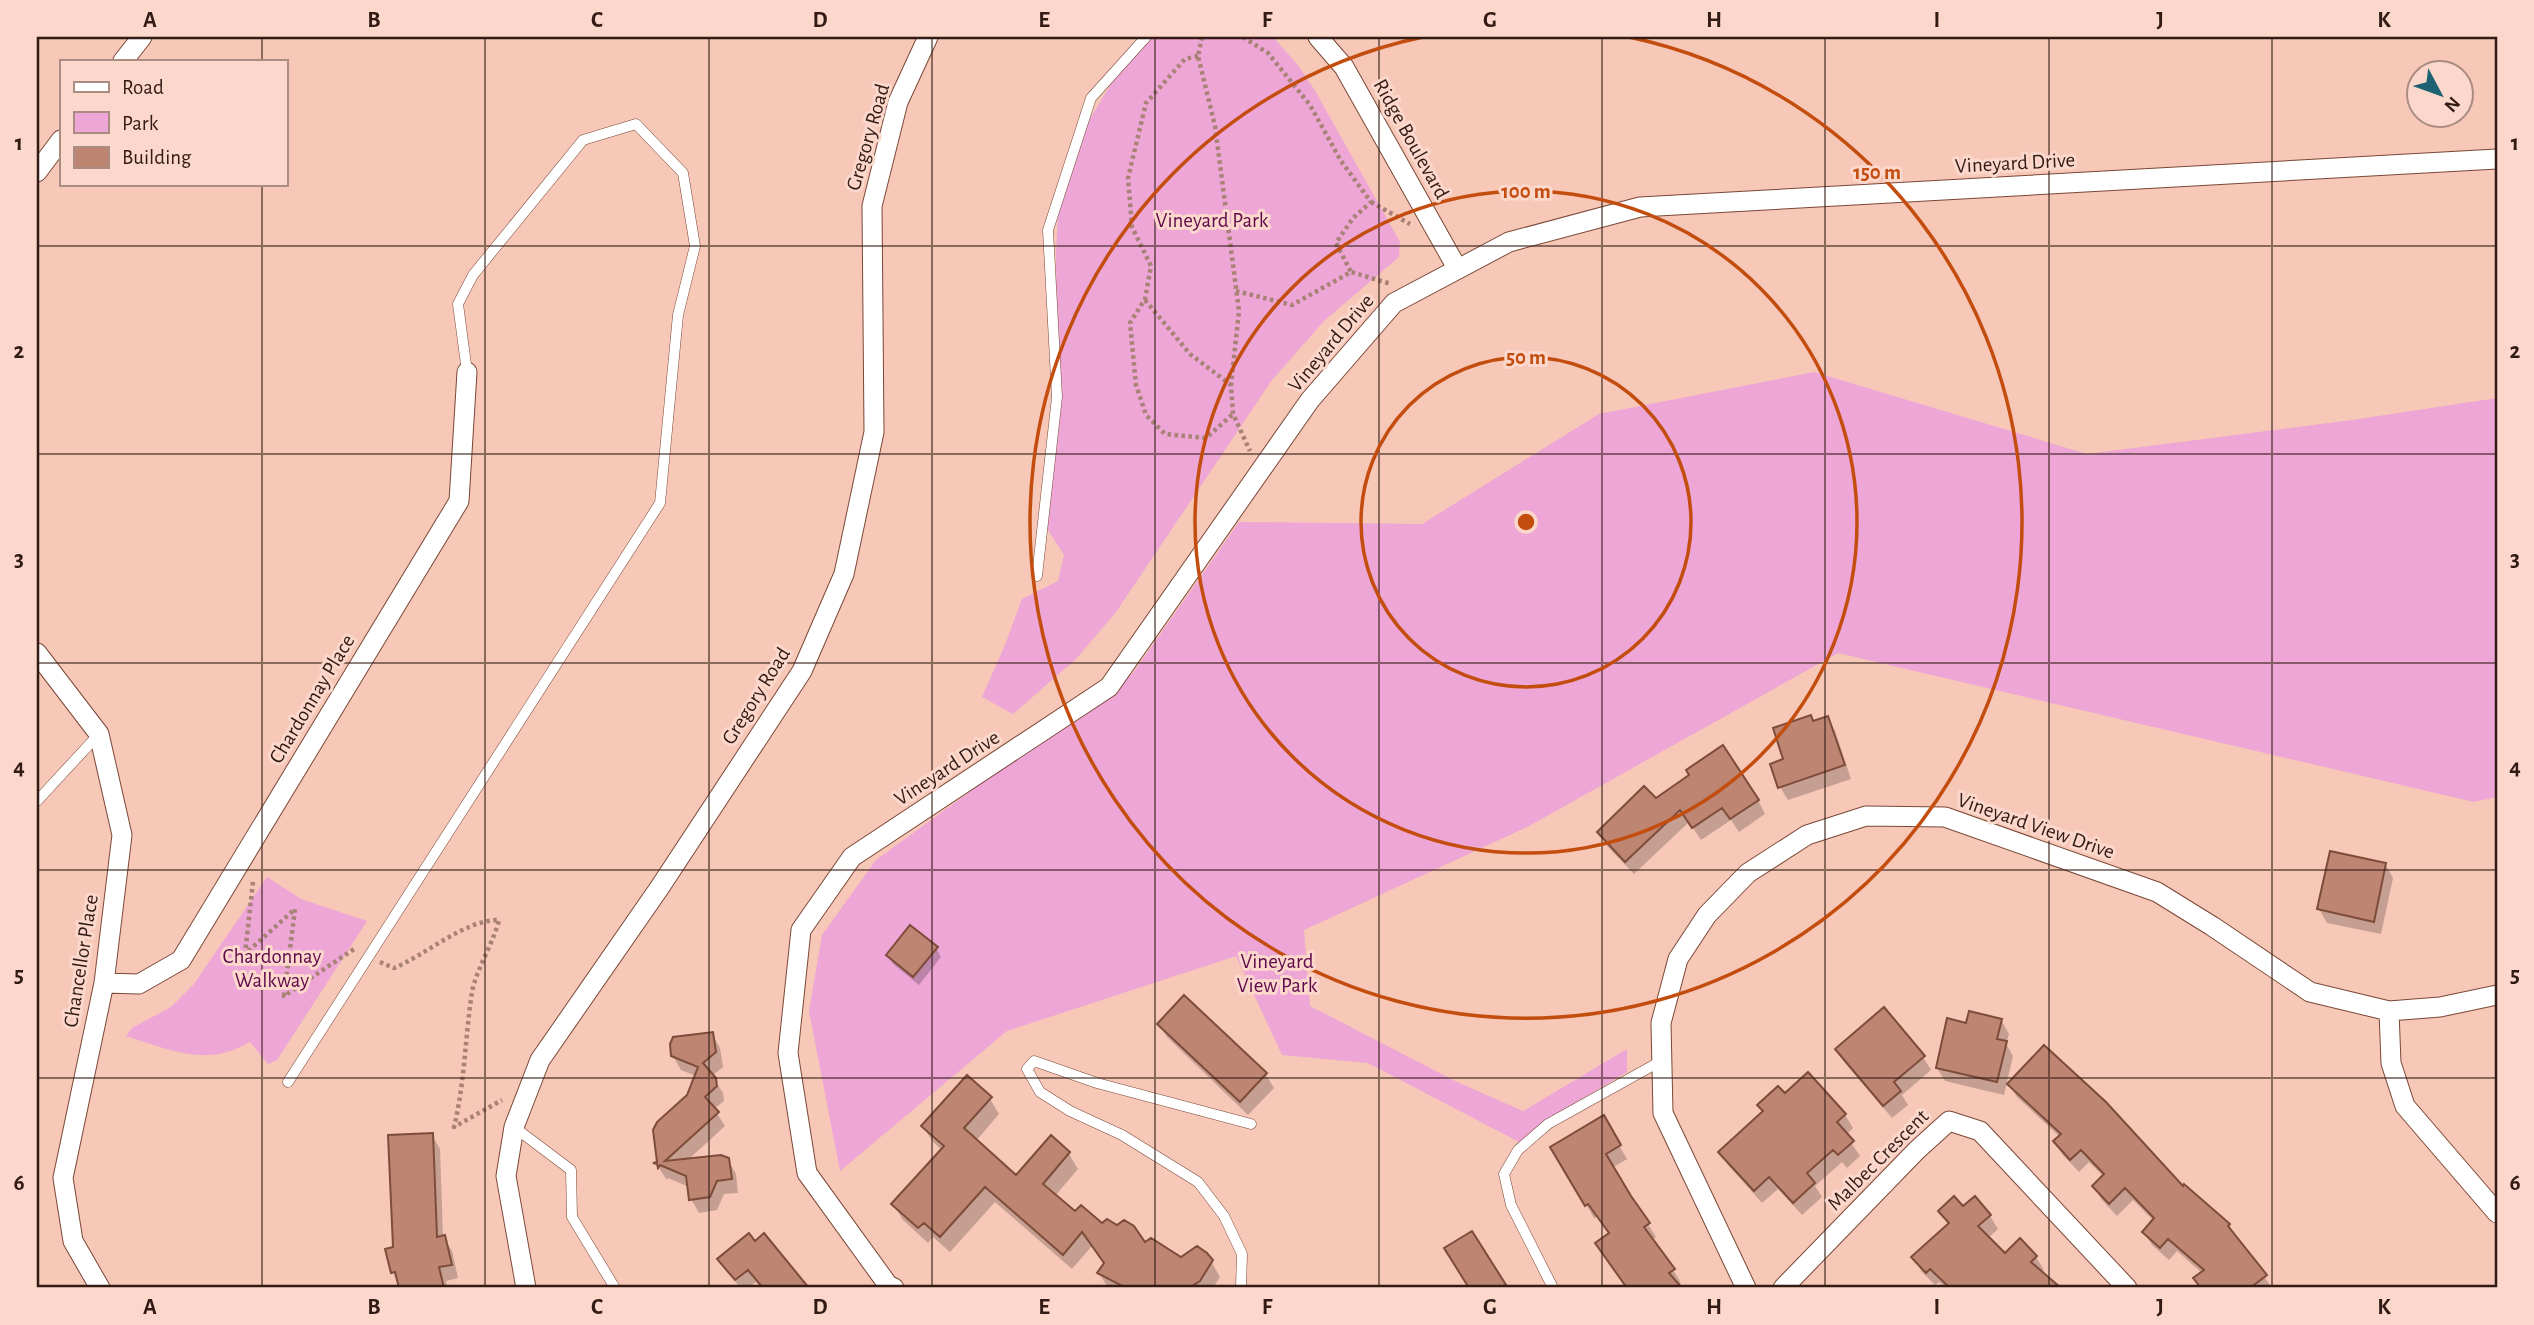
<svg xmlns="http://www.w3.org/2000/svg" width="2534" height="1325" font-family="'Alegreya Sans',sans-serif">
<rect width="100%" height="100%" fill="#f7c7b7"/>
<path fill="#eda6d5" d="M1148,37H1273L1297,64L1314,89L1400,242L1399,257L1325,320L1272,380L1116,612L1076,659L1013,714L982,697L1005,645L1022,599L1058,581L1064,555L1043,522L1057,385L1056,252L1058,217L1064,186L1087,124L1120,69Z
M1814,372L2087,454L2352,420L2497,398V797L2474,802L1838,653L1529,826L1304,930L1310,1006L1457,1082L1523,1111L1627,1049V1072L1547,1120L1521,1143L1368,1063L1282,1055L1236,956L1007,1031L840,1171L809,1011L822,935L876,860L1133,673L1239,522L1422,524L1599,414Z
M267,877L301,899L367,921L277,1060L268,1064L250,1042C243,1045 237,1049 230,1051C195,1063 159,1046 126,1036L132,1028L171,1007L194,984Z"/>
<path fill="#0003" d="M1827,718L1835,731L1851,779L1788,800L1780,787L1785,760L1813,723Z
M1758,800L1765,814L1739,832L1731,820L1701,840L1689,822L1634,874L1607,846L1599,832L1655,801Z
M2385,864L2393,878L2381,934L2327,923L2319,909Z
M936,948L941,957L919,985L893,964L888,955Z
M1184,997L1266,1075L1274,1088L1248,1115L1167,1037L1159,1024Z
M2001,1020L2009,1034L2006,1044L2013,1056L2004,1095L1945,1081L1937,1068Z
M712,1034L720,1048L723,1067L712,1076L723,1093L724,1101L714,1109L725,1126L688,1160H728L736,1174L738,1193L724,1194L717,1210L699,1213L691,1199L689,1187L668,1178L667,1180L656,1164H659L696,1076L681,1070L673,1056Z
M1837,1049L1923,1057L1931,1070L1902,1095L1908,1105L1892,1118L1845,1063Z
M2009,1084L2183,1188L2229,1225L2272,1288H2201L2195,1279L2202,1273L2177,1251L2169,1260L2152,1245L2144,1232L2154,1221L2133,1200L2117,1216L2102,1200L2094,1187L2104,1177L2089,1162L2079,1172L2063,1155L2055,1142L2060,1137L2017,1097Z
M1784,1096L1845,1115L1853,1128L1846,1135L1860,1156L1847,1168L1842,1162L1815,1186L1822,1197L1802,1215L1778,1189L1762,1203L1728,1165L1720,1152L1764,1113L1759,1105Z
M990,1099L999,1114L976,1141L1016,1177L1051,1138L1069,1154L1078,1169L1055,1196L1075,1214L1145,1244L1181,1259L1211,1261L1220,1277L1213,1288H1108L1099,1273L1105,1265L1092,1246L1072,1269L995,1202L950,1252L933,1237L928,1243L903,1220L894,1205L942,1150L932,1141L923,1126Z
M1603,1118L1627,1159L1612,1168L1656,1237L1652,1240L1673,1270L1681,1283L1677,1286L1680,1288H1627L1597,1244L1610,1234L1597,1217L1594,1218L1553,1147Z
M432,1135L440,1149L443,1237L452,1251L458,1278L446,1281L447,1288H401L393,1272L394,1248Z
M1975,1199L1990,1216L1998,1229L1988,1238L2005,1256L2036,1257L2044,1270L2041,1273L2059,1288H1946L1939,1282L1935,1285L1921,1271L1914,1257L1949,1226L1940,1211L1963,1209Z
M764,1235L807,1288H761L756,1282L748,1288H740L720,1259L754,1243Z"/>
<path fill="#bd8572" stroke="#7e4c3a" stroke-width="2" d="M1811,715L1813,721L1828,716L1845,765L1778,788L1770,764L1783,759L1773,728Z
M1723,745L1759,800L1730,819L1722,808L1692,828L1680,810L1625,862L1597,832L1644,786L1656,798L1689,775L1686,770Z
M2330,851L2386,863L2374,922L2317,909Z
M910,925L938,947L913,977L886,955Z
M1184,995L1267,1073L1240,1102L1157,1024Z
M1884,1007L1925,1056L1894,1082L1901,1091L1883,1106L1835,1049Z
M1969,1011L2002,1019L1997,1039L2007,1041L1997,1082L1936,1068L1947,1018L1966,1023Z
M713,1032L716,1052L703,1063L716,1078L717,1086L705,1097L719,1112L665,1161L721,1155L729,1158L732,1179L717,1181L710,1197L689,1200L686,1176L660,1165L658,1168L657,1164L653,1163L657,1162L653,1130L657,1122L687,1095L698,1067L671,1056L670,1044L673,1037Z
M2044,1045L2106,1102L2183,1186L2184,1184L2230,1224L2228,1226L2267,1275L2250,1288H2201L2193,1278L2204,1270L2168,1239L2160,1248L2142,1232L2154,1218L2125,1188L2109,1204L2092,1186L2104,1174L2081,1150L2070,1160L2053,1141L2061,1134L2007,1084Z
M1808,1072L1846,1114L1837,1122L1854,1141L1838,1155L1833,1150L1807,1173L1815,1183L1793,1203L1769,1177L1754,1191L1718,1152L1763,1111L1757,1105L1778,1086L1785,1093Z
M967,1075L992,1097L964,1128L1016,1175L1051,1135L1070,1152L1043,1184L1075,1211L1081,1205L1102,1223L1107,1219L1117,1225L1124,1220L1134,1226L1145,1242L1151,1238L1181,1257L1197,1246L1207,1253L1213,1260L1200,1281L1189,1288H1126L1097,1273L1104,1263L1082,1232L1063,1255L985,1187L940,1237L924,1223L918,1228L891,1204L944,1146L921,1126Z
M1604,1115L1621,1145L1606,1154L1631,1196L1650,1223L1644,1227L1675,1269L1669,1273L1682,1288H1627L1595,1243L1609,1233L1588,1204L1585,1206L1550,1147Z
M433,1133L437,1237L445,1235L452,1265L439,1267L444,1288H399L395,1272L391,1273L385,1249L393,1247L388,1135Z
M1954,1196L1963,1206L1975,1196L1991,1215L1978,1226L2005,1253L2020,1238L2037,1256L2031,1262L2061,1288H1950L1930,1269L1926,1273L1911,1257L1949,1223L1938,1211Z
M1472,1231L1508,1288H1469L1444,1248Z
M749,1233L755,1241L764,1233L809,1288H763L748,1270L735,1280L717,1259Z"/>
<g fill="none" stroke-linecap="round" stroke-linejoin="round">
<defs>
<path id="service" d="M1037,576L1057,397L1048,230L1091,98L1146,37
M37,801L99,734
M288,1082L660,503L678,315L695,246L683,173L636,124L583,140L473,275L458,304L467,372
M514,1127L571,1170L572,1217L615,1288
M1241,1288L1242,1254L1224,1216L1198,1182L1122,1135L1070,1111L1040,1092L1027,1069L1034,1061L1097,1083L1251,1124
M1553,1288L1511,1205L1504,1174L1518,1150L1548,1124L1661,1061"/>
<path id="minor" d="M1318,37L1344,67L1457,268
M123,61L142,37
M37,172L61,140
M37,653L99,734L122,835L104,983L63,1178L73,1241L100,1288
M104,983L139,984L181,960L459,501L467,372
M2389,1011L2391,1063L2405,1106L2497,1213
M526,1288L506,1176L514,1127L540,1060L660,887L802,671L844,574L874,432L872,206L898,102L928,37
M894,1288L888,1285L807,1173L788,1053L801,930L852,857L1109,687L1310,400L1394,303L1509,242L1640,207L2497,159
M1746,1288L1663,1113L1661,1023L1678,959L1707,915L1748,873L1807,835L1866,816L1945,817L2157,892L2212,926L2310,992L2389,1011L2440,1007L2497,995
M1783,1288L1917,1150L1949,1121L1980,1131L2127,1288"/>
</defs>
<use href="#service" stroke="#7a4836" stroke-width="11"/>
<use href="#minor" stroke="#7a4836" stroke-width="21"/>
<path stroke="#a88276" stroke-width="4.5" stroke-dasharray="3.5 3.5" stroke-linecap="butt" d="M1202,37L1198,56L1215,126L1239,311L1231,385L1233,414L1250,451
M1243,37L1268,53L1310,105L1341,161L1371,202L1353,218L1336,243L1351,272
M1198,56L1185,59L1146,103L1128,178L1132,227L1151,266L1145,299L1130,323L1136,385L1146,415L1165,434L1206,438L1233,414
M1371,202L1410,224
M1236,291L1292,305L1351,272L1391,284
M1145,300L1190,354L1231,385
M253,882L245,954L295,909L284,996L354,949
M380,962L394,968C426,955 464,920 499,920C493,944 476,970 472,992C465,1037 465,1082 454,1127L502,1100"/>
<use href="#service" stroke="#fff" stroke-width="10"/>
<use href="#minor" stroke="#fff" stroke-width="19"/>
</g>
<path fill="none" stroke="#311b14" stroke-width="2" stroke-opacity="0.55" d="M262,37V61M485,37V1288M709,37V1288M932,37V1288M1155,37V1288M1379,37V1288M1602,37V1288M1825,37V1288M2049,37V1288M2272,37V1288M262,184V1288M37,246H2497M37,454H2497M37,663H2497M37,870H2497M37,1078H2497"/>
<g fill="none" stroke="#c34d0e" stroke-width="3.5">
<circle cx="1526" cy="522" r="165"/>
<circle cx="1526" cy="522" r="331"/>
<path d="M1629 37A496 496 0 1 1 1423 37"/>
</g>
<g text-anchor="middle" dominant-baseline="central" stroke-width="6" stroke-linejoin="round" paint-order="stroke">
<g font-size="21" fill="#311b14" stroke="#fcd7cb">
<text transform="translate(868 137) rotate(-74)">Gregory Road</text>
<text transform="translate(1411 139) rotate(61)">Ridge Boulevard</text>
<text transform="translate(2015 163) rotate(-3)">Vineyard Drive</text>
<text transform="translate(1331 343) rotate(-50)">Vineyard Drive</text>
<text transform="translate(756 696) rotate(-58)">Gregory Road</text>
<text transform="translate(312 699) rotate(-59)">Chardonnay Place</text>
<text transform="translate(947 768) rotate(-33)">Vineyard Drive</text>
<text transform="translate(2036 826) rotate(19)">Vineyard View Drive</text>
<text transform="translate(81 961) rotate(-81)">Chancellor Place</text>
<text transform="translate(1878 1160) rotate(-45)">Malbec Crescent</text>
</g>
<g font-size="21" fill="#5f0a4c" stroke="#fcd7cb">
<text x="1212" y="220">Vineyard Park</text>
<text x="272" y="956">Chardonnay<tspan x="272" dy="24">Walkway</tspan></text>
<text x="1277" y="961">Vineyard<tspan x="1277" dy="24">View Park</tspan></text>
</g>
</g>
<circle cx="1526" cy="522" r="10" fill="#c34d0e" stroke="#fcd7cb" stroke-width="3.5"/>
<g font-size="21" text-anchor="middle" font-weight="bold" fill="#c34d0e" stroke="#fcd7cb" stroke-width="6" stroke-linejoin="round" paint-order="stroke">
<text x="1877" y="179">150 m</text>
<text x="1526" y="198">100 m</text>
<text x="1526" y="364">50 m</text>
</g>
<rect width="2534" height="1325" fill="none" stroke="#fcd7cb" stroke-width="77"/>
<rect x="60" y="60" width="228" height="126" fill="#fcd7cb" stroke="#ab8c82" stroke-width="2"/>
<rect x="74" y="82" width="35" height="10" fill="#ffffff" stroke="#ab8c82" stroke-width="2"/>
<text x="122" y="94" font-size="21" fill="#311b14">Road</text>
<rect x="74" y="112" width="35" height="21" fill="#eda6d5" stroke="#ab8c82" stroke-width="2"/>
<text x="122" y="130" font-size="21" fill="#311b14">Park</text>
<rect x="74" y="147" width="35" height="21" fill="#bd8572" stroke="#ab8c82" stroke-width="2"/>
<text x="122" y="164" font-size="21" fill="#311b14">Building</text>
<g transform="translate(2440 94) rotate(131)"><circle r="33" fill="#fcd7cb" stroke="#ab8c82" stroke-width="2"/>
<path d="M0-5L12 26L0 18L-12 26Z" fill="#1d6174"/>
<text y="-10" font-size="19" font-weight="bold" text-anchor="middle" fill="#311b14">N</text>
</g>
<rect x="38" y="38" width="2458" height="1248" fill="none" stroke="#311b14" stroke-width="2.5"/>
<g font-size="23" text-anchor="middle" font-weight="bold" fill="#311b14">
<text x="150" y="27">A</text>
<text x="374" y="27">B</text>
<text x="597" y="27">C</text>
<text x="820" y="27">D</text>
<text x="1044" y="27">E</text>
<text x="1267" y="27">F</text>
<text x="1490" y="27">G</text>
<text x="1714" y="27">H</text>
<text x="1937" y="27">I</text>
<text x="2160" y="27">J</text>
<text x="2384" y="27">K</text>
<text x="19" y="150">1</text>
<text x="2515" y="150">1</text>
<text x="19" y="358">2</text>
<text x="2515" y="358">2</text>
<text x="19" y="566">3</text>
<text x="2515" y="566">3</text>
<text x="19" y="774">4</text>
<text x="2515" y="774">4</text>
<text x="19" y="982">5</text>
<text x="2515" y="982">5</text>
<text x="19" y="1190">6</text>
<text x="2515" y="1190">6</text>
<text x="150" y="1314">A</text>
<text x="374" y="1314">B</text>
<text x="597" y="1314">C</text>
<text x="820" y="1314">D</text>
<text x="1044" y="1314">E</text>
<text x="1267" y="1314">F</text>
<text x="1490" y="1314">G</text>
<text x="1714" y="1314">H</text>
<text x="1937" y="1314">I</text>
<text x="2160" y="1314">J</text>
<text x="2384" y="1314">K</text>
</g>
</svg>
